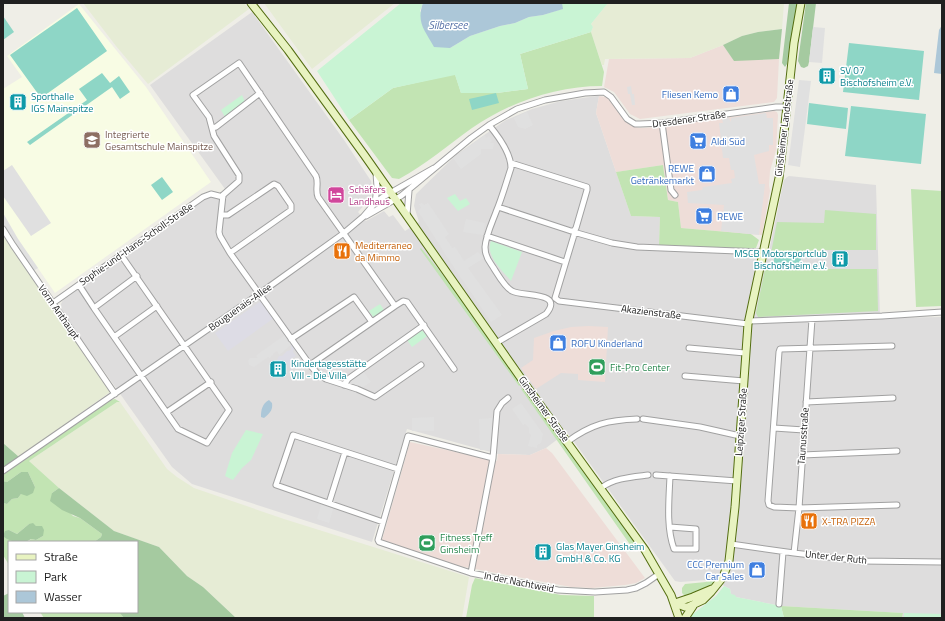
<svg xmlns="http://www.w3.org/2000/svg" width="945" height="621" font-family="'Titillium Web',sans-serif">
<rect width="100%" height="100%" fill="#efeee7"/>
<path fill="#dedddd" d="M252,12L344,140L371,181L373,193L369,200L358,212L366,221L384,211L389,217L393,215L405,231L419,222L414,206L416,194L456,155L487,133L506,120L532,109L561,101L597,96H599L596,113L631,216L660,217L659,250L750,254L768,256L784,180L787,177L789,176L876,185L880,318L942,317V618H902L903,613L781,606L736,597L731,594L730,589L724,586L716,576L706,580L680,582L675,581L567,432L546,448L530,455L498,454L407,429L372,542L192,484L172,467L62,312L61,304L63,300L204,198L218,196L225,189L150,85Z"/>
<path fill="#eeddd8" d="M723,45L734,60L779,59L777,98L774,102L640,119L630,114L614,92L604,87L609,59L690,58Z
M599,96L606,97L609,99L626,122L633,126L639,128L658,127L774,111L777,112L778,115L776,150L770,171L769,185L770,191L762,235L681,228L678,202L668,200L663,165L616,172L596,113Z
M588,326L608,327L605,382L578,380V374L561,373L536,389L521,368L533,360L534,338L554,331L571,327Z
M410,442L497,461L498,454L530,455L546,448L552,453L645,578L636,583L625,585L592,588L571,587L459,566L382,540Z"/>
<path fill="#f8fce4" d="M79,4L146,87L211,182L55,293L18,239L3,213V89L22,77L7,56Z"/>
<path fill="#e6ecd5" d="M83,3H244L249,9L148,84L116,46Z
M264,3H395L312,69Z
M608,3H784L782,29L758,32L742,36L723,45L690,58L605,59L604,65H602L591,32L593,27L591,24Z
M3,236L110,392L19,457L3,443Z
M117,402H120L167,469L177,477L194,488L284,519L469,577L462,618H236L203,587L187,576L159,547L114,531L59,488L29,461Z"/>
<path fill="#c2e4b3" d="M591,32L604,72L602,86C556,86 510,102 472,128C448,145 425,165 399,179L392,178L349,120L393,88L455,74L461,93H497L528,89L520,54Z
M663,165L668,200L678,202L681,228L751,234L759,240L756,248L754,249L659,245L660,217L631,216L616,172Z
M911,189L942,191V306L916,307Z
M825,210L876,214V250H824L823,254L771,253L777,222L824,223Z
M421,248L447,280L522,384L519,386L420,249Z
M765,269H877L878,311L758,317L756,313Z
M524,387L636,544L639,549L631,546L521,389Z
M115,399L120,402H117L29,461L59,488L52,493L73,516L80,518L102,534L101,537L94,542H28L31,539L36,540L43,536L36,526L29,524L17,534L9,530L12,542H9V565L3,555V503L7,504L12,499L18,498L21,494L35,487L28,472H21L7,482L3,481V475L111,400Z
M475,578L561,595L594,596V618H466L472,585Z
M714,578H717V579C709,588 697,595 685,596L682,593V588L685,584L706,582Z
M781,606L903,613L902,618H784Z
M40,612H119L124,618H44Z"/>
<path fill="#a5caa0" d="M789,3H799L787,64L785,67L782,63Z
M806,3H816L809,62L808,66L804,68L801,67L798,61Z
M782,29L779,59L734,61L723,45L742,36L758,32Z
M3,443L19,457L3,470Z
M21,472H28L35,487L33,493L27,496L21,494L18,498L12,499L7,504L3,503V481L7,482Z
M59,488L114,531L159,547L187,576L203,587L236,618H124L119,612H137V542H94L101,537L102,534L80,518L62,510L50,501L52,493Z
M33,523L36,526H42L44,530L43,536L36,540L31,539C23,545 9,542 3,536L5,531L9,530L17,534L29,524Z
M9,593V612H22L25,618H3V596Z"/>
<path fill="#c9f4d4" d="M401,3H423L420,11L450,48L470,36L500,26L515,23L529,17L543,15L562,9V3H608L591,24L593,27L591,32L520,54L528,89L497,93H461L455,75L393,88L349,120L317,71Z
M242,95L245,102L225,117L221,110Z
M455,194L460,201L466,198L470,204L458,211L447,198Z
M491,241L522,252L511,281C503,271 485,256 491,241Z
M380,304L384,310L374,318L369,311Z
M421,329L427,336L412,347L407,340Z
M246,430L263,434L251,460L242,468L233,480L225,476L232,453Z
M724,586L730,589L731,594L735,595L736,597L781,606L784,618H690L693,614L716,596Z
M904,613L942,614V618H904Z"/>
<path fill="#8ed6c6" d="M77,8L107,51L41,98L10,55Z
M3,16L14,32L3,40Z
M849,43L924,51L919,100L843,92Z
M102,73L110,83L119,76L130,92L120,99L112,87L30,145L27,142L87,100L79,89Z
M496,93L499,103L472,110L469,99Z
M809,103L848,108L846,129L807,124Z
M851,106L926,114L921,164L845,156Z
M162,177L173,192L162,200L151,185Z
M774,256H801V267H774Z"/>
<path fill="#e0e0e0" d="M813,27L825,28L822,63L809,62Z
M799,80L811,81L800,167L788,165Z
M631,86L632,94H634L635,105H632L630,94H628L627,87Z
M527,112L533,125L525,129L518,127L514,118Z
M766,113L767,118H773V145H769V151L754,155L759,184H765L759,235L721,231L724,205L688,203L687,192L702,190L703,187L732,183L731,179L735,178L734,170H731L729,158H723L719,123H723L722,119L729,118L731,122V118Z
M485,135L486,138L489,136L492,141L490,143H494L493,149H481V154L461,169L453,158Z
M12,165L51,223L31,236L3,196V171Z
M422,203L424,205L428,203L449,234L445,237L452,248L455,247L464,261L478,252L484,258L468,268L502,315L491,322L451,263L418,211L421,208L419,204Z
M3,213L18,239L38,268L33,271L3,223Z
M466,219L485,223L483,235L463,232Z
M285,335L292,344L279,355L277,351L274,353L270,358L268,357L254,367L249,365L248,361L250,358H258L256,356L258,354Z
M363,371L371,382L363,387L353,384L350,380Z
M521,403L543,434L541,443L537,445V448L528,446L531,435L529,433V428L525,424L523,425L512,409Z
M434,417V431H412V418Z
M492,418L491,450H480L479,419Z
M322,502L334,506L329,523L317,519Z"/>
<path fill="#dddce5" d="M261,301L274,318L228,351L215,333Z
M294,343L295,345L293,352L296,356L292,358V361L294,365L292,370L287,363L283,364L277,360L279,356H282L287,351L291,350V345Z"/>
<path fill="#acc7d8" d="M423,3H562L563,9L543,15L529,17L515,23L500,26L470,36L450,48L434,47C425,30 416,23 423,3Z
M942,25V74L934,73L939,30Z
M269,400L272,403C273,410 270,413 264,418L261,417C261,410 262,404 269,400Z"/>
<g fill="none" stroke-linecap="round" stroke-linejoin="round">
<defs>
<path id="minor" d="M662,123L671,190L675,195
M489,125C499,137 511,153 511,168C506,183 502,198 496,212C492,223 486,235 485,247C485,253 488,260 491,264C496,271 504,287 512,291C522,297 565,291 546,314L496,343
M212,128L216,127L260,93
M375,203L377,187L376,173
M498,207L571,231H574L576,228L587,190V187L511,163
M221,215H228L274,184L278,186L291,205V210L230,253
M407,215L409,191
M366,216L401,196L471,138L489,125L517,109L545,100L585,93L604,92L611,97L627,119L635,124H640L662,123L776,107H787
M3,229L13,245L115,394
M487,236L565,262
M79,285L94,308L178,429L207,443L229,410L121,255
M53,303L203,197L211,194L223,197
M94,308L137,276
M749,321L882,316L942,312
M748,324L559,301L555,298L574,235L577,233L612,243L637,247L763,252
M114,337L157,306
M291,339L354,297L372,322
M892,346L780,349L779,352L768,501L769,505L774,507L799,508L897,505
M689,348L745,353
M310,365L395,306
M421,365L375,397L357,389L326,379L317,373L310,365L230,253L220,236L219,232L223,195L239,181V175L214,136L209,117L193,95L239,63L316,176C319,183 315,190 318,197L395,306L403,301L407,302L454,369
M685,376L744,381
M344,385L348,379L424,325
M806,402L893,398
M167,412L211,382
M643,419L700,427L740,436
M774,428L804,430
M567,442C591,424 609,420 637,419
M802,455L897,451
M493,458L408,436L378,540L379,542L471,573L558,590L595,592L627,590L636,588L646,583L659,574
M3,471L259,294L344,233L363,217L375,203L383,197L434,168
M656,475L737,481
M601,488C614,478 632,477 648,475
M329,503L345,452
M383,522L276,485L293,435L398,469
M670,527L696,529V549H674C666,527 669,500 670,476
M731,544L794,553L861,561L942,562
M794,553L799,508L812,319
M471,573L493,458L497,411L502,403L508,398
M779,604L783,552"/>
<path id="secondary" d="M251,3L288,50L365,156L525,384L645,550L671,595L679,618
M675,603L685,607H688L703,600L711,592L723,577L729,561L735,507L748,324L779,178L794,43L801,3
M675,603L693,597L712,589
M685,618L693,606"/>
</defs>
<use href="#minor" stroke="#a1a1a1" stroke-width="7"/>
<use href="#secondary" stroke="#536d10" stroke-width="9"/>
<use href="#minor" stroke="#fff" stroke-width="5"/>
<use href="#secondary" stroke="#e8f3c1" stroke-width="7"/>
</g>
<defs>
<symbol id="building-square" viewBox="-11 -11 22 22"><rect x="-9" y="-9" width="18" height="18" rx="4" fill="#0f9aa8" stroke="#fff"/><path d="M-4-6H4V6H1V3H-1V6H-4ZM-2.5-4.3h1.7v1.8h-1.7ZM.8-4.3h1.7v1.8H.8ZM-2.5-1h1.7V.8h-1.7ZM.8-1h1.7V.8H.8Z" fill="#fff"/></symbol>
<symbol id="shop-square" viewBox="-11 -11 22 22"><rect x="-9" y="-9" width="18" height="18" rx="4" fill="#3f7fe0" stroke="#fff"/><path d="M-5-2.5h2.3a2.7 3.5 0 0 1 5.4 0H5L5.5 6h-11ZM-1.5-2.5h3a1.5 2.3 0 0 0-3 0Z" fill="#fff"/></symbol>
<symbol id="school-square" viewBox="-11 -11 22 22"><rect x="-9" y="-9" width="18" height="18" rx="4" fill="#8d6e63" stroke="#fff"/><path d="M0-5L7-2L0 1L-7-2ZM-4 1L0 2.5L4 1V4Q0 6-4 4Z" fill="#fff"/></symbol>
<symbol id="supermarket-square" viewBox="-11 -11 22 22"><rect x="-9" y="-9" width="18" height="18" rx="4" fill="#3f7fe0" stroke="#fff"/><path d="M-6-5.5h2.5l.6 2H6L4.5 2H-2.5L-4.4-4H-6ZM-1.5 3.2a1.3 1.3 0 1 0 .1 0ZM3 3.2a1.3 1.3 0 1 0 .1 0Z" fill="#fff"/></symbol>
<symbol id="hotel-square" viewBox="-11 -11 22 22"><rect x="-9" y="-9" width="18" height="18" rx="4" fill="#d1479c" stroke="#fff"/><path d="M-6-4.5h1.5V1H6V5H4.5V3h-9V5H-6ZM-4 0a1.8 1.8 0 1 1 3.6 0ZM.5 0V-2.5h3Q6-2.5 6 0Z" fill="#fff"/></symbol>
<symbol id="restaurant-square" viewBox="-11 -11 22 22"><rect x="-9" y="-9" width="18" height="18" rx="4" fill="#e8710a" stroke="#fff"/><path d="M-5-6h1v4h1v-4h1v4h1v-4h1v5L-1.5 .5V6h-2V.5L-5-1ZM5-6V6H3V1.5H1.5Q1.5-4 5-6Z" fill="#fff"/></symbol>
<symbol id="stadium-square" viewBox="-11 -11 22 22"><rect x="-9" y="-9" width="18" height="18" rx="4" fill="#2e9e5b" stroke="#fff"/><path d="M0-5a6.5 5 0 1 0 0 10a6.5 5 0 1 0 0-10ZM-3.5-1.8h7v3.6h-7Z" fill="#fff"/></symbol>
</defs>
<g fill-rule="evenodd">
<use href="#building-square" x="817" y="66" width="20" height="20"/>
<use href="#shop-square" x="721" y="84" width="20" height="20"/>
<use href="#building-square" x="8" y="92" width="20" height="20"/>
<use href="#school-square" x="82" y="130" width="20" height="20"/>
<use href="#supermarket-square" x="688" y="131" width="20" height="20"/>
<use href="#shop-square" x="697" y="164" width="20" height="20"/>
<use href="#hotel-square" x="326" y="185" width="20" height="20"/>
<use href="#supermarket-square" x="694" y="206" width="20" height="20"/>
<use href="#restaurant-square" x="332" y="241" width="20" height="20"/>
<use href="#building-square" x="830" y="249" width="20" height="20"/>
<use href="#shop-square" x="548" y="333" width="20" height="20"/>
<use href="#stadium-square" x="587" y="357" width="20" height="20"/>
<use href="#building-square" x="268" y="359" width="20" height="20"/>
<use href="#restaurant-square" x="799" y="511" width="20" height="20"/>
<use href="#stadium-square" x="417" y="533" width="20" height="20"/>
<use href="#building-square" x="533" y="542" width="20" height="20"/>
<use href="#shop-square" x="747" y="560" width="20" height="20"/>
</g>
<g text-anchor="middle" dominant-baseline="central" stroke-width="3" stroke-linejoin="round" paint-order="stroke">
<g font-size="10" fill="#0d838f" stroke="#fff" text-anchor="start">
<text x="840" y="70">SV 07<tspan x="840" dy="12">Bischofsheim e.V.</tspan></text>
<text x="31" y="96">Sporthalle<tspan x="31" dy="12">IGS Mainspitze</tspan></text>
<text x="827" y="253" text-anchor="end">MSCB Motorsportclub<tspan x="827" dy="12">Bischofsheim e.V.</tspan></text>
<text x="291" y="363">Kindertagesstätte<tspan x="291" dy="12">VIII - Die Villa</tspan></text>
<text x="556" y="546">Glas Mayer Ginsheim<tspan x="556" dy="12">GmbH &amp; Co. KG</tspan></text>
</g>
<g font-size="10" fill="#366cbe" stroke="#fff" text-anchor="end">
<text x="718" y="94">Fliesen Kemo</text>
<text x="711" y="141" text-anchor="start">Aldi Süd</text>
<text x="694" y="168">REWE<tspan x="694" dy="12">Getränkemarkt</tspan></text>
<text x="717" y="216" text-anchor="start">REWE</text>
<text x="571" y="343" text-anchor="start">ROFU Kinderland</text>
<text x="744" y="564">CCC Premium<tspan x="744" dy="12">Car Sales</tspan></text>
</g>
<g font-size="10" fill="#202020" stroke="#fff">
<text transform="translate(689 119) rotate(-8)">Dresdener Straße</text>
<text transform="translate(784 128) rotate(-83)">Ginsheimer Landstraße</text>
<text transform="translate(136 244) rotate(-35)">Sophie-und-Hans-Scholl-Straße</text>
<text transform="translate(240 307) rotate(-35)">Bouguenais-Allee</text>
<text transform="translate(59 312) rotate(55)">Vorm Anthaupt</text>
<text transform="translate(651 312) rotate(7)">Akazienstraße</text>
<text transform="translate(544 409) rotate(54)">Ginsheimer Straße</text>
<text transform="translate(741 422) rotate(-86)">Leipziger Straße</text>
<text transform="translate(803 436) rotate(-86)">Taunusstraße</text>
<text transform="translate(836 557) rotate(6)">Unter der Ruth</text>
<text transform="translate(519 582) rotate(11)">In der Nachtweid</text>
</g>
<g font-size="10" fill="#785e54" stroke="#fff" text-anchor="start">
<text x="105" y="134">Integrierte<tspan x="105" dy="12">Gesamtschule Mainspitze</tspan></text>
</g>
<g font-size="10" fill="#b23c85" stroke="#fff" text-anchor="start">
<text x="349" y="189">Schäfers<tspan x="349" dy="12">Landhaus</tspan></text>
</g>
<g font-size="10" fill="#c56008" stroke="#fff" text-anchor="start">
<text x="355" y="245">Mediterraneo<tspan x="355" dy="12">da Mimmo</tspan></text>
<text x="822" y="521">X-TRA PIZZA</text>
</g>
<g font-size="10" fill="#27864d" stroke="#fff" text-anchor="start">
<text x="610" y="367">Fit-Pro Center</text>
<text x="440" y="537">Fitness Treff<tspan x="440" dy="12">Ginsheim</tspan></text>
</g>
<g font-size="11" font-style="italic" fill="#5570a6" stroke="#fff">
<text x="448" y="25">Silbersee</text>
</g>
</g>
<rect width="945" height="621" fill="none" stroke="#202020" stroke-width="8"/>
<rect x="8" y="541" width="130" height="72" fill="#ffffff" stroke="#a6a6a6"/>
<rect x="16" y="554" width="20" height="6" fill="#e8f3c1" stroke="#a6a6a6"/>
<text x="44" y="561" font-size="12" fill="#202020">Straße</text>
<rect x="16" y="571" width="20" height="12" fill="#c9f4d4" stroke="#a6a6a6"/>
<text x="44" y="581" font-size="12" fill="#202020">Park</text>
<rect x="16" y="591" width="20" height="12" fill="#acc7d8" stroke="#a6a6a6"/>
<text x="44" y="601" font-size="12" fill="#202020">Wasser</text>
</svg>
